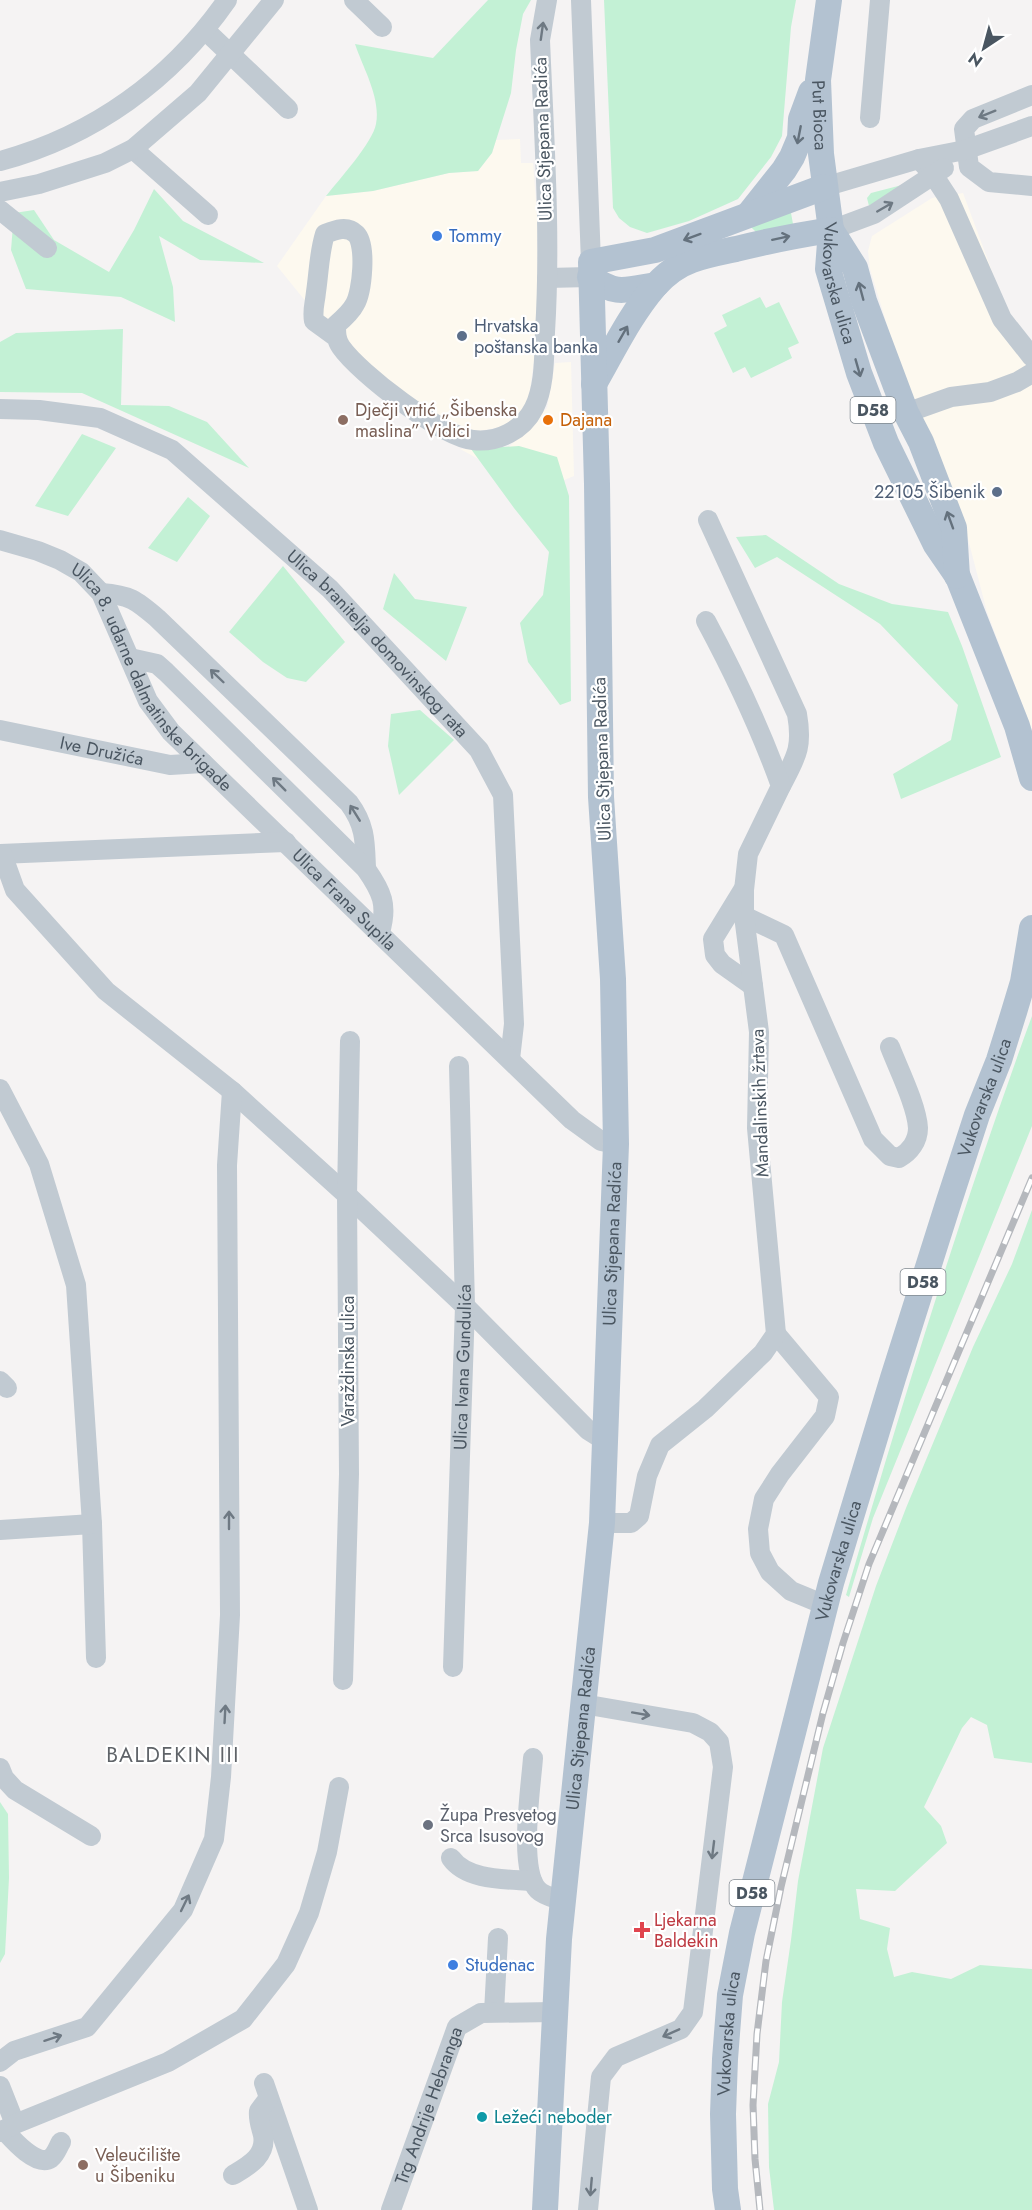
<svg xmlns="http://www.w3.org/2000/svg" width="1032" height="2210" font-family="Jost,sans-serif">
<rect width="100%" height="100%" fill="#f5f3f3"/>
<path fill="#fdf9ef" d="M520,139L521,163H533L537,214L538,331L529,397L519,416L501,427L473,432L445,421L395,390L328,329L277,266L326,196L373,191L449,173L478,171L492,153L496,140Z
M963,193L1009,317L1032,345V730L987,612L968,539L902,374L870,269L868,251L872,236L932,198Z
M571,362L574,476L557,483L484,462L460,449L509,447L547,408L555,363Z"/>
<path fill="#c3f1d5" d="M488,0H531L523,14L516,50L511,93L492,153L478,171L449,173L373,191L326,196C338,181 373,142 376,124C381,98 363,68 355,44L433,58Z
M604,0H796L791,27L782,136L771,157L738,199L689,221L647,233L630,227L619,218L613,208Z
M902,185L869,206L867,198L871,193Z
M154,189L183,221L264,263L200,260L159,236L173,287L175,322L121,297L26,289L11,250L14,213L34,210L54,240L109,272L134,230Z
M783,212L791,213L793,224L758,234L751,227Z
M760,297L766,308L779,302L799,343L788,348L792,358L751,378L745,367L733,373L714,333L727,326L722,315Z
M123,329L121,405L169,406L207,422L249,468L82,393L0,392V342L16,333Z
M82,434L116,448L68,516L35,506Z
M519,446L557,457L569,496L571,701L560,705L528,662L520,623L543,595L549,552L514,508L471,449Z
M188,497L210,516L177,562L148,548Z
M766,535L839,584L892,604L948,612L962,646L1001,757L901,799L893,774L951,740L958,705L880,624L777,557L755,568L736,537Z
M283,566L345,642L306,682L287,678L263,662L229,632Z
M394,573L415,599L467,607L446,661L383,609Z
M420,710L454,740L399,795L388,746L391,714Z
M1032,1016V1126L873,1518L849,1597L846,1595C903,1400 962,1207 1032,1016Z
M1032,1210V1763L994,1758L987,1725L971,1717L962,1728L924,1807L941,1826L947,1843L895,1891L856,1889L860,1919L890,1928L887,1949L894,1977L912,1972L951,1979L980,1965L1032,1969V2210H774L769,2167L768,2104L779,2062L782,2002L791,1940L798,1881L823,1748L876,1586L906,1508L973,1347L1012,1264Z
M0,1802L8,1814L9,1878L5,1954L0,1963Z"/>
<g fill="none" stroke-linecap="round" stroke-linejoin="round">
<g stroke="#c1cad2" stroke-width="20">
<path d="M354,0L382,27"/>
<path d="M581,0L591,262"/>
<path d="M206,31L288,109"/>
<path d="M1032,95L973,119L964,129L969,167L989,182L1032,186"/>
<path d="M870,118L880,0"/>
<path d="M133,149L208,215"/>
<path d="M919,159L934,176L949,199L1002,319L1032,357"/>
<path d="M0,161C94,136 172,79 227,0"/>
<path d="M824,187L919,159L965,150L1032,126"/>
<path d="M0,192L39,184L105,163L133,149L198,93L274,0"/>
<path d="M0,210L47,248"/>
<path d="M831,230L874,214L944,168"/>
<path d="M547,278L590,277"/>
<path d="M336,337L314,321C312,310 315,303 316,292C319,272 319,253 325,234C335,230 347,225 356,234C367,245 362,292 355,304C351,312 343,319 336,325C336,333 336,340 341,347C359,373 442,437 473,440C498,443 523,430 534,408C545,386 544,356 545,332C551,235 544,137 540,40L547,0"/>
<path id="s1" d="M0,409L39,410L100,418L172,450L330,589L479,750L503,795L514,1024L510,1059"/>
<path d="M906,413L951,397L990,392L1017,382L1032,373"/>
<path d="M708,520L797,714C803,748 796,757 781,786"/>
<path id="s2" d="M0,540L38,551L60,560L81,572L101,593L148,701L171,732L572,1120L601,1141L616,1144"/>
<path d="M101,593C130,595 136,600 157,618L349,803C366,826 365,843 366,869"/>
<path d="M130,658L157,664L166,672L366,869C382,892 388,905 380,932"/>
<path id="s3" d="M0,730L170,765L203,763"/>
<path d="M0,854L286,842"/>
<path d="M2,854L15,890L106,991L232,1091L347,1195L465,1306L588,1430L607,1442"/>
<path d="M743,890L713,939L715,955L722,964L753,986"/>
<path d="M744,916L784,935L873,1139L890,1156L899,1158C910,1152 918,1141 918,1128C917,1106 898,1068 890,1047"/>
<path d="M0,1089L39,1164L76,1285L92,1524L96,1658"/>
<path d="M776,1334L829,1397L825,1416L780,1474L764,1499L758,1529L760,1553L770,1572L791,1591L825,1605"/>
<path d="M0,1381L7,1388"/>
<path d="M602,1523H631L639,1516L647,1476L660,1445L705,1409L763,1353L776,1334L757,1128L759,1032L744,916V890L748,854L781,786C760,728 735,675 706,621"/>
<path d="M0,1530L92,1524"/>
<path id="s4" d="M453,1667L465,1306L459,1066"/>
<path d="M343,1680L349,1474L347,1195L350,1041"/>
<path d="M583,1704L693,1723L710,1732L719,1742L723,1767L693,2012L681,2029L616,2057L601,2077L588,2210"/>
<path d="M533,1758C531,1786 518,1870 538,1890C544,1896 555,1898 563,1901"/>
<path d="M0,1768L4,1778L15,1790L91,1836"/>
<path d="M451,1858C467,1881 507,1879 532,1881"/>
<path d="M494,2012L498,1938"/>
<path d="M0,2062L14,2051L87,2027L183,1910L214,1839L221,1777L230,1615L227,1165L232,1091"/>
<path d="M264,2083L308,2210"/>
<path d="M0,2086L15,2124"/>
<path d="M4,2130C12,2139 37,2168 51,2158C56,2154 58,2147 61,2142"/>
<path d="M0,2132L15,2124L168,2062L243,2019L286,1964L309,1913L327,1852L339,1787"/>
<path d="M233,2175C248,2166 267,2156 263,2135C261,2127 258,2120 259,2111L268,2099"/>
<path id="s5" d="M391,2210L457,2027L481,2013L554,2012"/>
</g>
<g stroke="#b3c2d1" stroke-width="26">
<path id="s6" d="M829,0L818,80L821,154L831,230L828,269L859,373L886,443L936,545L958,577L1017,726L1032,778"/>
<path d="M749,214L784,170L792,157L800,138L801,119L811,92"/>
<path d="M831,230L855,268L864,301L906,413L921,442L954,528L957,576"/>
<path d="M590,277C617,296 625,290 656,285"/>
<path d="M594,384C613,351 630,315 655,286C664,276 678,265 692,260C706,255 722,252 736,249C768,241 799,235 831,230"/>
<path id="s7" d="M545,2210L559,1939L602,1523L616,1144L613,979L601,797L597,484L591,262L655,250L824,187"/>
<path id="s8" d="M728,2210L725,2189L723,2114L725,2059L730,1995L742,1933L831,1583L893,1378L949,1201L977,1115L999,1060L1014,1012L1023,982L1032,928"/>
</g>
<defs>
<path id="rail" d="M760,2210L755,2159L753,2105L757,2034L766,1961L781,1887L823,1713L843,1643L869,1564L1032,1178"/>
</defs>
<use href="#rail" stroke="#b5b8bd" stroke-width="7"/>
<use href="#rail" stroke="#fff" stroke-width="4.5" stroke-dasharray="14" stroke-linecap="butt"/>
</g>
<defs><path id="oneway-shaft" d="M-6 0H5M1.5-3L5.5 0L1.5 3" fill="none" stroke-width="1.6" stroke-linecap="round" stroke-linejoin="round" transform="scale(1.5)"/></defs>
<g stroke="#6e7983">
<use href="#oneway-shaft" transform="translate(542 31) rotate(-82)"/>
<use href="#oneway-shaft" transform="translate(987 114) rotate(158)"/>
<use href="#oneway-shaft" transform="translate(885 207) rotate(-30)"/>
<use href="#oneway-shaft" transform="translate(217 676) rotate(-136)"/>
<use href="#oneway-shaft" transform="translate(279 784) rotate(-135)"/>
<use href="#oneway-shaft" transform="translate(355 813) rotate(-122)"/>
<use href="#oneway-shaft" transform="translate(229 1520) rotate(-90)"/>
<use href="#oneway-shaft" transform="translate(225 1714) rotate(-87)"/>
<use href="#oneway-shaft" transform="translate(641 1714) rotate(10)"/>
<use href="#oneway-shaft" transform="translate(713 1850) rotate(97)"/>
<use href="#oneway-shaft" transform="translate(185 1903) rotate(-64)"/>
<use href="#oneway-shaft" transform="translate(671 2033) rotate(156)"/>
<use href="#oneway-shaft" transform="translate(53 2038) rotate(-18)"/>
<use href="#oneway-shaft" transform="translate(591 2187) rotate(95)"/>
</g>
<g stroke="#64717d">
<use href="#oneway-shaft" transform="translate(799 135) rotate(101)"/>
<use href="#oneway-shaft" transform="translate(692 237) rotate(160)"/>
<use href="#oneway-shaft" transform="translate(781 238) rotate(-12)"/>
<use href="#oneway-shaft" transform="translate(861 291) rotate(-105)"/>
<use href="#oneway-shaft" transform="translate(623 334) rotate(-60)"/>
<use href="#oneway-shaft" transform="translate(858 368) rotate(74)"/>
<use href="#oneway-shaft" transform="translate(950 520) rotate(-110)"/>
</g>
<g fill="#3f7fe0" stroke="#fff" stroke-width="2">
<circle cx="437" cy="236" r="6"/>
<circle cx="453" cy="1965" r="6"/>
</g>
<g fill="#5c6f8a" stroke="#fff" stroke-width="2">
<circle cx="462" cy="336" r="6"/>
<circle cx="997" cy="492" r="6"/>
</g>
<g fill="#8d6e63" stroke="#fff" stroke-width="2">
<circle cx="343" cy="420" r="6"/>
<circle cx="83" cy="2165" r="6"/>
</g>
<circle fill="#e8710a" stroke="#fff" stroke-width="2" cx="548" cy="420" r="6"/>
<circle fill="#6b7280" stroke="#fff" stroke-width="2" cx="428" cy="1825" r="6"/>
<path fill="#e0444e" stroke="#fff" stroke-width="2" d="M639 1921h6v6h6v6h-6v6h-6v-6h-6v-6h6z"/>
<circle fill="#0f9aa8" stroke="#fff" stroke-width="2" cx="482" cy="2117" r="6"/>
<g text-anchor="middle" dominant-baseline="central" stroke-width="4.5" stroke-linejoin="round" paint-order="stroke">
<g fill="#fff" stroke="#808990" stroke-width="1.5">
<rect x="850.5" y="397" width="45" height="26" rx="4.5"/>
<rect x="900.5" y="1269" width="45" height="26" rx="4.5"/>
<rect x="729.5" y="1880" width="45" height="26" rx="4.5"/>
</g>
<g font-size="16" font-weight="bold" fill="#4a5661">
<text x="873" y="410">D58</text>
<text x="923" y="1282">D58</text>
<text x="752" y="1893">D58</text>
</g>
<g font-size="18" fill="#4a5661" stroke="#fff">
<text stroke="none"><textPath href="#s6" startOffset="116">Put Bioca</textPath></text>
<text transform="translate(543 139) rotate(-92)">Ulica Stjepana Radića</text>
<text stroke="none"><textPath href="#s6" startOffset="286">Vukovarska ulica</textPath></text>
<text stroke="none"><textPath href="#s1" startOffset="462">Ulica branitelja domovinskog rata</textPath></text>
<text stroke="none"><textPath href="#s2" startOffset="216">Ulica 8. udarne dalmatinske brigade</textPath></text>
<text stroke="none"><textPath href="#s3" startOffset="104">Ive Družića</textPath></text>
<text transform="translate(602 759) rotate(-92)">Ulica Stjepana Radića</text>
<text stroke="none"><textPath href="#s2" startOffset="514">Ulica Frana Supila</textPath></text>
<text stroke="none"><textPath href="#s8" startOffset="1149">Vukovarska ulica</textPath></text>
<text transform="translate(760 1103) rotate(-92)">Mandalinskih žrtava</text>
<text stroke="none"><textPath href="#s7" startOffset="969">Ulica Stjepana Radića</textPath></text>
<text transform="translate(348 1361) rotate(-90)">Varaždinska ulica</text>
<text stroke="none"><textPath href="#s4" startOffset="300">Ulica Ivana Gundulića</textPath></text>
<text stroke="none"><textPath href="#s8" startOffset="663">Vukovarska ulica</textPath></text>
<text stroke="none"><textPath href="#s7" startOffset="483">Ulica Stjepana Radića</textPath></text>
<text stroke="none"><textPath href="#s8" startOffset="177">Vukovarska ulica</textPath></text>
<text stroke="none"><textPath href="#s5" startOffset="111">Trg Andrije Hebranga</textPath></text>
</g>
<g font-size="18" fill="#366cbe" stroke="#fff" text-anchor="start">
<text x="449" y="236">Tommy</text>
<text x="465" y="1965">Studenac</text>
</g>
<g font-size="18" fill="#4e5e75" stroke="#fff" text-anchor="start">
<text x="474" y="326">Hrvatska<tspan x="474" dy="21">poštanska banka</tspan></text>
<text x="985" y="492" text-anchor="end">22105 Šibenik</text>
</g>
<g font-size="18" fill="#785e54" stroke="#fff" text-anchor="start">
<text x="355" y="410">Dječji vrtić „Šibenska<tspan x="355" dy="21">maslina” Vidici</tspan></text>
<text x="95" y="2155">Veleučilište<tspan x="95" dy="21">u Šibeniku</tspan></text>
</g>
<g font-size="18" fill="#c56008" stroke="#fff" text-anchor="start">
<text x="560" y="420">Dajana</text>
</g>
<g font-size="18" fill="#5b616d" stroke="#fff" text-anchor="start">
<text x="440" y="1815">Župa Presvetog<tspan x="440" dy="21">Srca Isusovog</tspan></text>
</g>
<g font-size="18" fill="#be3a42" stroke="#fff" text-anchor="start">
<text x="654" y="1920">Ljekarna<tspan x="654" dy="21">Baldekin</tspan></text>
</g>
<g font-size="18" fill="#0d838f" stroke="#fff" text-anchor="start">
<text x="494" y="2117">Ležeći neboder</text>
</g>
<g font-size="21" letter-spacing="1.5" fill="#5f6368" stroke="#fff">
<text x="173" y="1755">BALDEKIN III</text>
</g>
</g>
<g transform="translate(984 48) rotate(216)" stroke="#ffffff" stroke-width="4.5" paint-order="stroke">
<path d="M0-4.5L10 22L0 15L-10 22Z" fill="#4a5661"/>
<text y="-9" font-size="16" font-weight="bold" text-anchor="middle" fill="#4a5661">N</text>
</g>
</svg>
